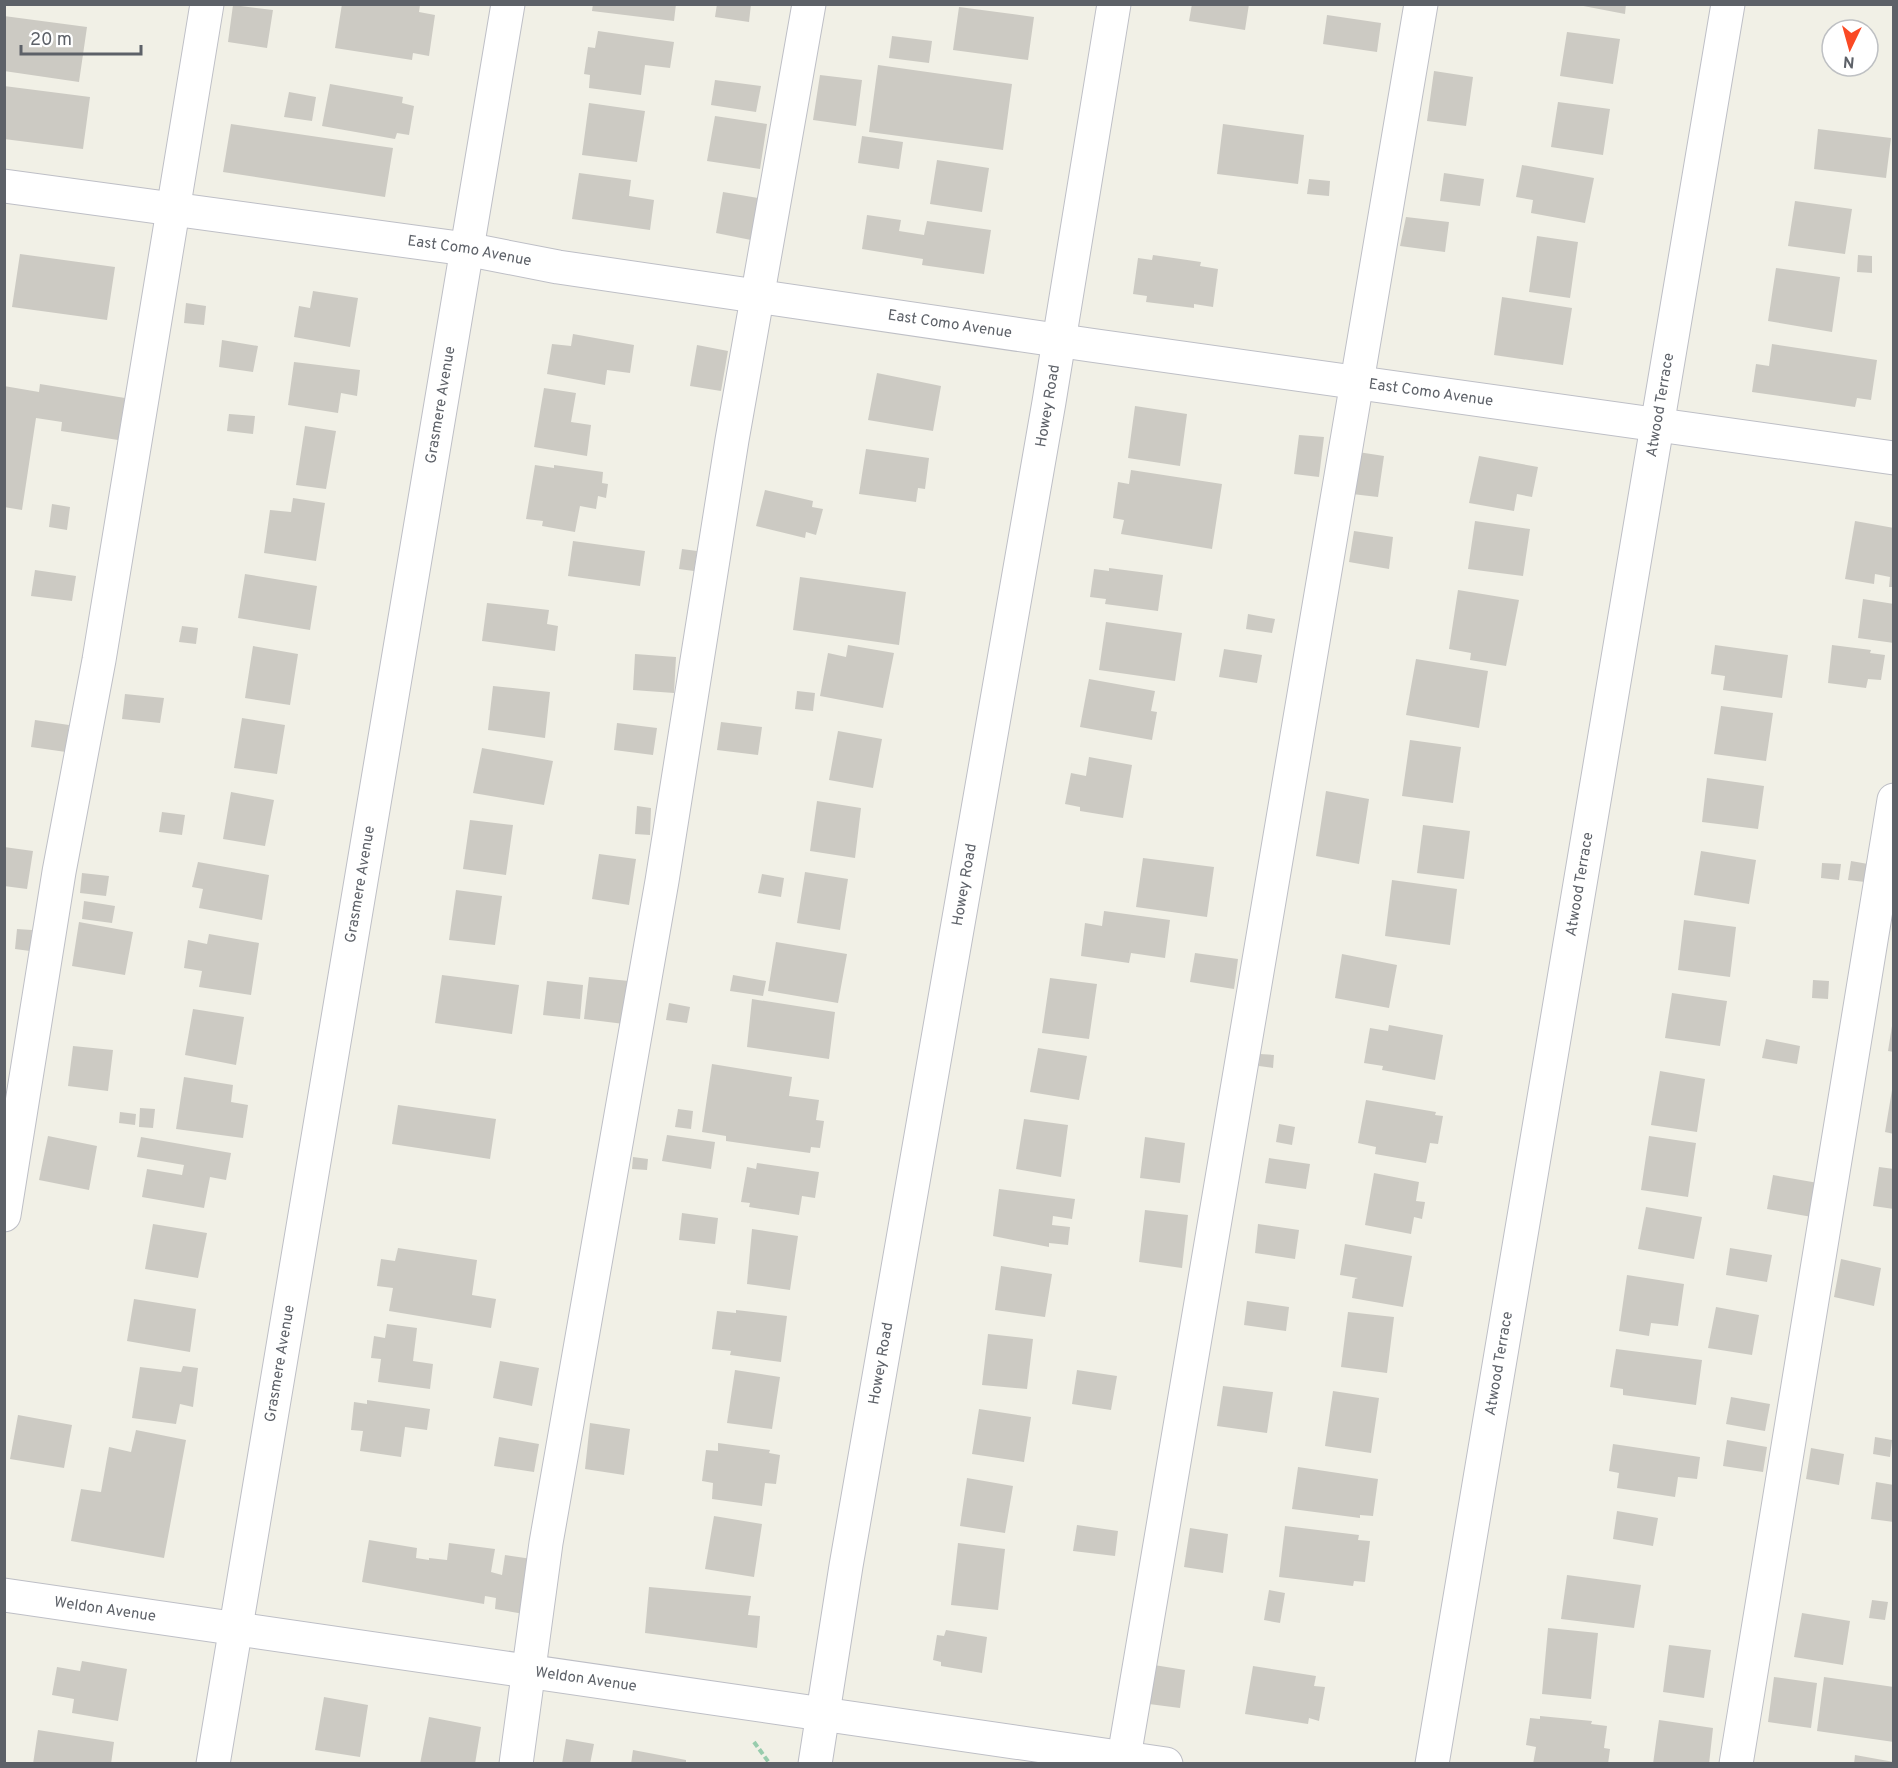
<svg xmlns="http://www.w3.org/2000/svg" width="1898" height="1768" font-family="Overpass,sans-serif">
<rect width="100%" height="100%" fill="#f1f0e6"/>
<path fill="#cccac3" d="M342,4L420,5L419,12L435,15L429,56L413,53L412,60L335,48Z
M593,4H676L674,21L592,11Z
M717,4H751L749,22L715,17Z
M1192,4H1249L1245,30L1189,21Z
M1573,4H1626L1625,14Z
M233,5L273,10L267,48L228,42Z
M959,7L1034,17L1028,60L953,50Z
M1327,15L1381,23L1377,52L1323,44Z
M4,16L87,27L79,82L4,71Z
M598,31L674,42L670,68L645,65L641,95L589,88L590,75L584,74L588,47L595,48Z
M1567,32L1620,39L1613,84L1560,76Z
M892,36L932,41L929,63L889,58Z
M878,65L1012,84L1003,150L869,132Z
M1434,71L1473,77L1466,126L1427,121Z
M820,75L862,80L856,126L813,120Z
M715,80L761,86L756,112L711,105Z
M330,84L403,97L402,103L414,106L409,135L397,133L395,139L322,126Z
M4,86L90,97L83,149L4,139Z
M289,92L316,97L312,121L284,117Z
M1558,102L1610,109L1603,155L1551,147Z
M589,103L645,111L637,162L582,155Z
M715,116L767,124L760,169L707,161Z
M231,124L393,148L385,197L223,172Z
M1223,124L1304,135L1298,184L1217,174Z
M1818,129L1891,138L1886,178L1814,169Z
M862,136L903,142L899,169L858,163Z
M937,160L989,168L982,212L930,204Z
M1522,165L1594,178L1585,223L1531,213L1533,200L1516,197Z
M579,173L631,180L629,196L654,200L650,230L572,219Z
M1444,173L1484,179L1480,206L1440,201Z
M1309,179L1330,181L1329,196L1307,194Z
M723,192L758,198L751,240L716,233Z
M1795,201L1852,209L1845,254L1788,246Z
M867,215L901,220L899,231L924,235L927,221L991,230L984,274L922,265L923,259L862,249Z
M1406,217L1449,222L1445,252L1400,246Z
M1537,236L1578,242L1570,298L1529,292Z
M20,254L115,267L107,320L12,307Z
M1153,255L1201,262L1200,266L1218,269L1213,307L1194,304V308L1146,302L1147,296L1133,294L1138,258L1152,260Z
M1858,255L1872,256V273L1857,272Z
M1776,268L1840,277L1832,332L1768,321Z
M313,291L358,298L350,347L294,337L299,306L310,308Z
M1502,297L1572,308L1563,365L1494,355Z
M186,303L206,306L204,325L184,323Z
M573,334L634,345L630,373L607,370L605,385L547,374L552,344L571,346Z
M222,340L258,346L253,372L219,367Z
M1772,344L1877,360L1871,400L1857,398L1855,407L1752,392L1756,364L1769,366Z
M697,345L728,351L721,391L690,386Z
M294,362L360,370L357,396L341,393L338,413L288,405Z
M877,373L941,386L933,431L868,420Z
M40,384L125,398L118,440L61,431L62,422L36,418L22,510L4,507V386L39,392Z
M544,388L576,393L571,422L591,425L587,456L534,447Z
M1135,406L1187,414L1180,466L1128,458Z
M229,414L255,416L253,434L227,431Z
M305,426L336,431L326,489L296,485Z
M1299,435L1324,437L1319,477L1294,474Z
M866,449L929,458L925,489L918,488L916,502L859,494Z
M1358,452L1384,456L1378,497L1352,494Z
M1479,456L1538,467L1532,497L1517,494L1514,511L1469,503Z
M535,465L554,468V465L603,472L602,483L608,484L606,498L598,496L596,509L580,506L575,532L542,526L543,521L526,519Z
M1131,470L1222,484L1212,549L1121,534L1124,520L1113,518L1118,482L1129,484Z
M765,490L813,501L812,507L823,509L816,535L806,532L805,538L756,526Z
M293,498L325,503L316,561L264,553L270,510L291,512Z
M52,504L70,507L67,530L49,527Z
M1475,521L1530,529L1523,576L1468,569Z
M1855,521L1894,528V587H1889L1890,577L1875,574L1874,584L1845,579Z
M1354,531L1393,537L1389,569L1349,562Z
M573,541L645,551L640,586L568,576Z
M682,549L697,551L694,571L679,569Z
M1109,568L1163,575L1158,611L1105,604L1106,599L1090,597L1094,569L1109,571Z
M35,570L76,576L72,601L31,596Z
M245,574L317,586L310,630L238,618Z
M800,577L906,592L899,645L793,630Z
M1458,590L1519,600L1506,666L1470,660L1471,653L1449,649Z
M1863,599L1894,604V643L1858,638Z
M487,603L549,610L547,624L558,626L555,651L482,641Z
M1248,614L1275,619L1272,633L1246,629Z
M1106,622L1182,633L1175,681L1099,670Z
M182,626L198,628L196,644L179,642Z
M848,645L894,653L883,708L820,696L828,653L846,657Z
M1715,645L1788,655L1782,698L1723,690L1725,676L1711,674Z
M1832,645L1871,650L1870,653L1885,655L1881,680L1868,679L1866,688L1828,683Z
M253,646L298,654L290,705L245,698Z
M1224,649L1262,655L1257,683L1219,677Z
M635,654L676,657L674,693L633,690Z
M1416,659L1488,671L1479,728L1406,715Z
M1089,679L1155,691L1151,711L1157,712L1152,740L1080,727Z
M493,686L550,692L545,738L488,730Z
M797,691L815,693L813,711L795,709Z
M125,694L164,698L160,723L122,719Z
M1721,706L1773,713L1766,761L1714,754Z
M242,718L285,725L277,774L234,768Z
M35,720L69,725L66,752L31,747Z
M721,722L762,727L758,755L717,750Z
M617,723L657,728L653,755L614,750Z
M838,731L882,739L873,788L829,780Z
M1410,740L1461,747L1453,803L1402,796Z
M482,748L553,761L544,805L473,793Z
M1089,757L1132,765L1123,818L1080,811V807L1065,804L1071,773L1086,776Z
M1707,778L1764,786L1758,829L1702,822Z
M1326,791L1369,799L1359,864L1316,856Z
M231,792L274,800L265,846L223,839Z
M817,801L861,808L855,858L810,851Z
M637,806L651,808L650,835L635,834Z
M162,812L185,815L182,835L159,832Z
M470,820L513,825L506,875L463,869Z
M1423,825L1470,831L1464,879L1417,873Z
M4,847L33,851L27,889L4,886Z
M1701,851L1756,860L1749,904L1694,895Z
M599,854L636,859L629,905L592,899Z
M1143,858L1214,867L1207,917L1136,907Z
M1851,861L1868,864L1865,882L1848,880Z
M198,862L269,875L262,920L199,908L203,889L192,887Z
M1822,863L1841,864L1839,880L1821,878Z
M805,872L848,879L840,930L797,923Z
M82,873L109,876L106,896L80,893Z
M762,874L784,878L781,897L758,893Z
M1392,880L1457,889L1450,945L1385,936Z
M456,890L502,896L495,945L449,940Z
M84,901L115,906L112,923L82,919Z
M1104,911L1170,920L1165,958L1131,953L1129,963L1081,956L1085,923L1102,926Z
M1684,920L1736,927L1730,977L1678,970Z
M79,922L133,932L125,975L72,966Z
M17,929L32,930L30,951L15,949Z
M209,934L259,943L251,995L199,987L202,971L184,968L188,940L207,944Z
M776,942L847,954L838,1003L768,991Z
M1195,953L1238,959L1234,989L1190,982Z
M1342,954L1397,965L1389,1008L1335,998Z
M442,975L519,985L512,1034L435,1023Z
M733,975L766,981L763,996L730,991Z
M589,977L629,981L624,1024L584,1019Z
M1050,978L1097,984L1089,1039L1042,1033Z
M1813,980L1829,981L1828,999L1812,998Z
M547,981L583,985L580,1019L543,1015Z
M1672,993L1727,1001L1720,1046L1665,1038Z
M752,999L835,1012L829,1059L747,1047Z
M669,1003L690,1007L687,1023L666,1020Z
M193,1009L244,1017L236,1065L185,1055Z
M1389,1025L1443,1035L1435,1080L1382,1070L1383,1066L1364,1063L1370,1028L1388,1031Z
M1892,1026H1894V1052L1888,1051Z
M1766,1039L1800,1046L1797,1064L1762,1058Z
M73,1046L113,1050L108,1091L68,1086Z
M1038,1048L1087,1056L1079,1100L1030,1092Z
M1260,1054L1274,1055L1273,1068L1259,1066Z
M712,1064L792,1077L789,1096L819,1100L816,1120L824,1121L820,1148L811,1147L810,1153L726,1141V1136L702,1132Z
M1660,1071L1705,1079L1697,1132L1651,1125Z
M184,1077L233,1085L231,1102L248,1105L243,1138L176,1129Z
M1892,1090H1894V1134L1885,1132Z
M1366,1100L1436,1112L1435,1115L1443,1116L1438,1144L1430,1143L1426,1163L1375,1154L1376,1147L1358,1143Z
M398,1105L496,1119L490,1159L392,1144Z
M140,1108L155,1109L153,1128L139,1127Z
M678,1109L693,1111L691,1129L675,1127Z
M120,1112L136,1114L135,1125L119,1123Z
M1024,1119L1068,1125L1061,1177L1016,1169Z
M1279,1124L1295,1127L1292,1145L1276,1142Z
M667,1135L715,1142L711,1169L662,1161Z
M48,1136L97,1146L89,1190L39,1180Z
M1649,1136L1696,1143L1688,1197L1641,1190Z
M141,1137L231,1153L226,1180L210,1177L204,1208L142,1197L147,1169L182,1175L184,1165L137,1157Z
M1145,1137L1185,1143L1180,1183L1140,1178Z
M633,1157L648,1159L647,1170L632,1169Z
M1269,1158L1310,1164L1306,1189L1265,1183Z
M757,1163L819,1172L815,1198L802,1196L799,1215L749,1207L750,1203L741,1202L747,1167L756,1169Z
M1879,1167L1894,1169V1209L1873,1206Z
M1374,1173L1419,1182L1416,1201L1425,1202L1422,1219L1414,1217L1411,1234L1365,1225Z
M1773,1175L1818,1183L1812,1217L1767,1209Z
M999,1189L1075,1199L1072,1219L1053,1216L1052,1225L1070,1227L1068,1245L1049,1243V1247L993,1236Z
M1646,1207L1702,1217L1694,1259L1638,1249Z
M1145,1210L1188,1215L1182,1268L1139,1262Z
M682,1213L718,1218L715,1244L679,1240Z
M153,1224L207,1233L198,1278L145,1269Z
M1258,1224L1299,1230L1295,1259L1255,1253Z
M752,1229L798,1236L790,1290L747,1284Z
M1345,1244L1412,1256L1403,1307L1352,1298L1355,1279L1358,1278L1340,1275Z
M398,1248L477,1260L472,1295L496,1299L491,1328L389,1311L393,1288L377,1286L381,1259L395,1261Z
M1730,1248L1772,1255L1767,1282L1726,1275Z
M1841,1259L1881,1268L1874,1306L1834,1297Z
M1001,1266L1052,1274L1045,1317L995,1310Z
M1627,1275L1684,1284L1678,1326L1651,1323L1649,1336L1619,1331Z
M134,1299L196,1309L190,1352L127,1341Z
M1247,1301L1289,1307L1286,1331L1244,1325Z
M1716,1307L1759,1315L1752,1355L1708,1348Z
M736,1310L787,1316L781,1362L730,1355L731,1351L712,1349L717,1311L736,1313Z
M1348,1312L1394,1317L1387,1373L1341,1367Z
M387,1324L417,1328L413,1361L433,1364L430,1389L378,1382L381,1359L371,1358L374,1336L385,1338Z
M988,1334L1033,1339L1027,1389L982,1385Z
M1616,1349L1702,1360L1696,1405L1623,1395V1389L1610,1387Z
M500,1361L539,1368L532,1406L493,1398Z
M183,1366L198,1368L193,1407L180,1404L176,1424L132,1418L140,1367L181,1372Z
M735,1370L780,1377L772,1429L727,1423Z
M1077,1370L1117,1376L1111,1410L1072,1404Z
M1223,1386L1273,1392L1267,1433L1217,1426Z
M1333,1391L1379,1398L1371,1453L1325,1446Z
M1731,1397L1770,1404L1765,1431L1726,1424Z
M367,1400L430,1409L427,1430L405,1427L401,1457L360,1451L363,1431L351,1430L354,1402L367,1404Z
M979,1409L1031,1417L1024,1462L972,1454Z
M18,1415L72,1425L64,1468L10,1459Z
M590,1423L630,1429L624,1475L585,1469Z
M136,1430L186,1440L164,1558L71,1541L81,1489L101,1492L109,1447L131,1452Z
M499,1437L539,1444L534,1472L494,1466Z
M1875,1437L1892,1440L1890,1457L1873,1454Z
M1727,1440L1767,1447L1763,1472L1723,1466Z
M718,1443L770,1450L769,1453L780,1455L776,1484L765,1483L762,1506L712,1499L713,1483L702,1481L706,1450L718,1451Z
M1613,1444L1700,1457L1697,1479L1678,1477L1675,1497L1617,1488L1619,1473L1609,1471Z
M1811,1448L1844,1454L1839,1485L1806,1479Z
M1298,1467L1378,1479L1373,1516L1360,1515V1518L1292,1509Z
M967,1478L1013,1486L1005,1533L960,1526Z
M1876,1482L1894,1485V1522L1871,1519Z
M1617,1511L1658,1518L1653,1546L1613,1539Z
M714,1516L762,1524L754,1577L705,1569Z
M1077,1525L1118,1531L1115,1556L1073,1551Z
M1285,1526L1359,1535L1358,1540L1370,1541L1365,1582L1354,1581L1353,1586L1279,1577Z
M1190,1528L1228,1534L1223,1573L1184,1567Z
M369,1540L417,1548L416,1558L429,1560V1558L447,1560L449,1543L495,1549L491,1572L502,1575L505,1555L532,1559L524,1614L495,1609L496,1598L485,1596L484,1604L362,1582Z
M958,1543L1005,1549L998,1610L951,1605Z
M1567,1575L1641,1585L1634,1628L1561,1619Z
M649,1587L751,1596L748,1615L760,1616L757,1648L645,1633Z
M1269,1590L1285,1593L1280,1623L1264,1620Z
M1872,1600L1888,1602L1885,1620L1869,1618Z
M1802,1613L1850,1621L1843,1665L1794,1657Z
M1548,1628L1598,1633L1591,1699L1542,1694Z
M946,1630L987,1637L982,1673L941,1666V1662L933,1660L937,1635L944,1636Z
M1669,1645L1711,1650L1704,1698L1663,1692Z
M82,1661L127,1669L118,1721L72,1713L74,1699L52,1695L57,1667L80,1671Z
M1154,1665L1185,1670L1180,1708L1149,1704Z
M1253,1666L1316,1676L1314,1686L1325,1687L1319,1721L1309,1718L1308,1724L1245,1714Z
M1774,1677L1817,1683L1811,1728L1768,1722Z
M1824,1677L1894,1687V1742L1817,1731Z
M324,1697L368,1705L360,1757L315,1750Z
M1540,1716L1592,1721L1591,1724L1607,1726L1604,1748L1610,1749L1608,1764H1533L1536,1747L1526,1745L1530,1718L1540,1719Z
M429,1717L481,1727L475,1764H420Z
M1659,1720L1713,1728L1709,1764H1653Z
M38,1730L114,1742L111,1764H33Z
M566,1739L594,1744L590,1764H562Z
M633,1750L686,1760V1764H631Z
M1855,1755L1894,1762V1764H1854Z"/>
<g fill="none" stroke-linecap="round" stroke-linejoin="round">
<defs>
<g id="minor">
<path id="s1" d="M4,186L466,249L558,267L1090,345L1894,458"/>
<path d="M4,1215L59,872L99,660L207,4"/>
<path id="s2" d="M4,1595L1166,1764"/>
<path d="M1124,1757L1421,4"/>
<path id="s3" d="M213,1764L508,4"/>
<path d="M516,1764L546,1543L662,881L732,440L809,4"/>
<path id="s4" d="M815,1764L846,1566L1049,402L1114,4"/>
<path id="s5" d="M1432,1764L1728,4"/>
<path d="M1736,1764L1894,800"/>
</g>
</defs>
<use href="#minor" stroke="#bebfc6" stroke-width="35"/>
<path stroke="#98ccad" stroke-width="4" stroke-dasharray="6 3" stroke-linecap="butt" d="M754,1742L770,1764"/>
<use href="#minor" stroke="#fff" stroke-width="33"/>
</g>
<g text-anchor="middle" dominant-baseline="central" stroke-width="5" stroke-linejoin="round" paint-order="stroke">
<g font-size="15" fill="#5d6168" stroke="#fff">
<text stroke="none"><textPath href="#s1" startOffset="470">East Como Avenue</textPath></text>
<text stroke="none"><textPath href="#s1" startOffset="956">East Como Avenue</textPath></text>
<text stroke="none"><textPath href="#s1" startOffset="1442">East Como Avenue</textPath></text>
<text stroke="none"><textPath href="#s3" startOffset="1378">Grasmere Avenue</textPath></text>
<text stroke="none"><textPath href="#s4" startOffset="1378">Howey Road</textPath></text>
<text stroke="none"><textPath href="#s5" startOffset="1378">Atwood Terrace</textPath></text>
<text stroke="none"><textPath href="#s3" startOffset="892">Grasmere Avenue</textPath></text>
<text stroke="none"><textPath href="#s4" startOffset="892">Howey Road</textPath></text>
<text stroke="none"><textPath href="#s5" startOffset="892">Atwood Terrace</textPath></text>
<text stroke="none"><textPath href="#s3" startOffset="406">Grasmere Avenue</textPath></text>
<text stroke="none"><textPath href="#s4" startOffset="406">Howey Road</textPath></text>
<text stroke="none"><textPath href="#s5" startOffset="406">Atwood Terrace</textPath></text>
<text stroke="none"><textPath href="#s2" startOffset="102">Weldon Avenue</textPath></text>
<text stroke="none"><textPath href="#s2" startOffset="588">Weldon Avenue</textPath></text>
</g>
</g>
<rect width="1898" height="1768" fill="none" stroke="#5d6168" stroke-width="12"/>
<g transform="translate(1850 48) rotate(185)"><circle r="28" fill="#ffffff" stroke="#bec0c3" stroke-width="1.5"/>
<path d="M0-4.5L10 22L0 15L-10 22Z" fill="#fa4924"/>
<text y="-9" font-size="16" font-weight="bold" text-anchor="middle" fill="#5d6168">N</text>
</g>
<path d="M21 45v9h120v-9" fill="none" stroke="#5d6168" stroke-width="3"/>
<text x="30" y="45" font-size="18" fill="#5d6168" stroke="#ffffff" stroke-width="4.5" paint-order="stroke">20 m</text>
</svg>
